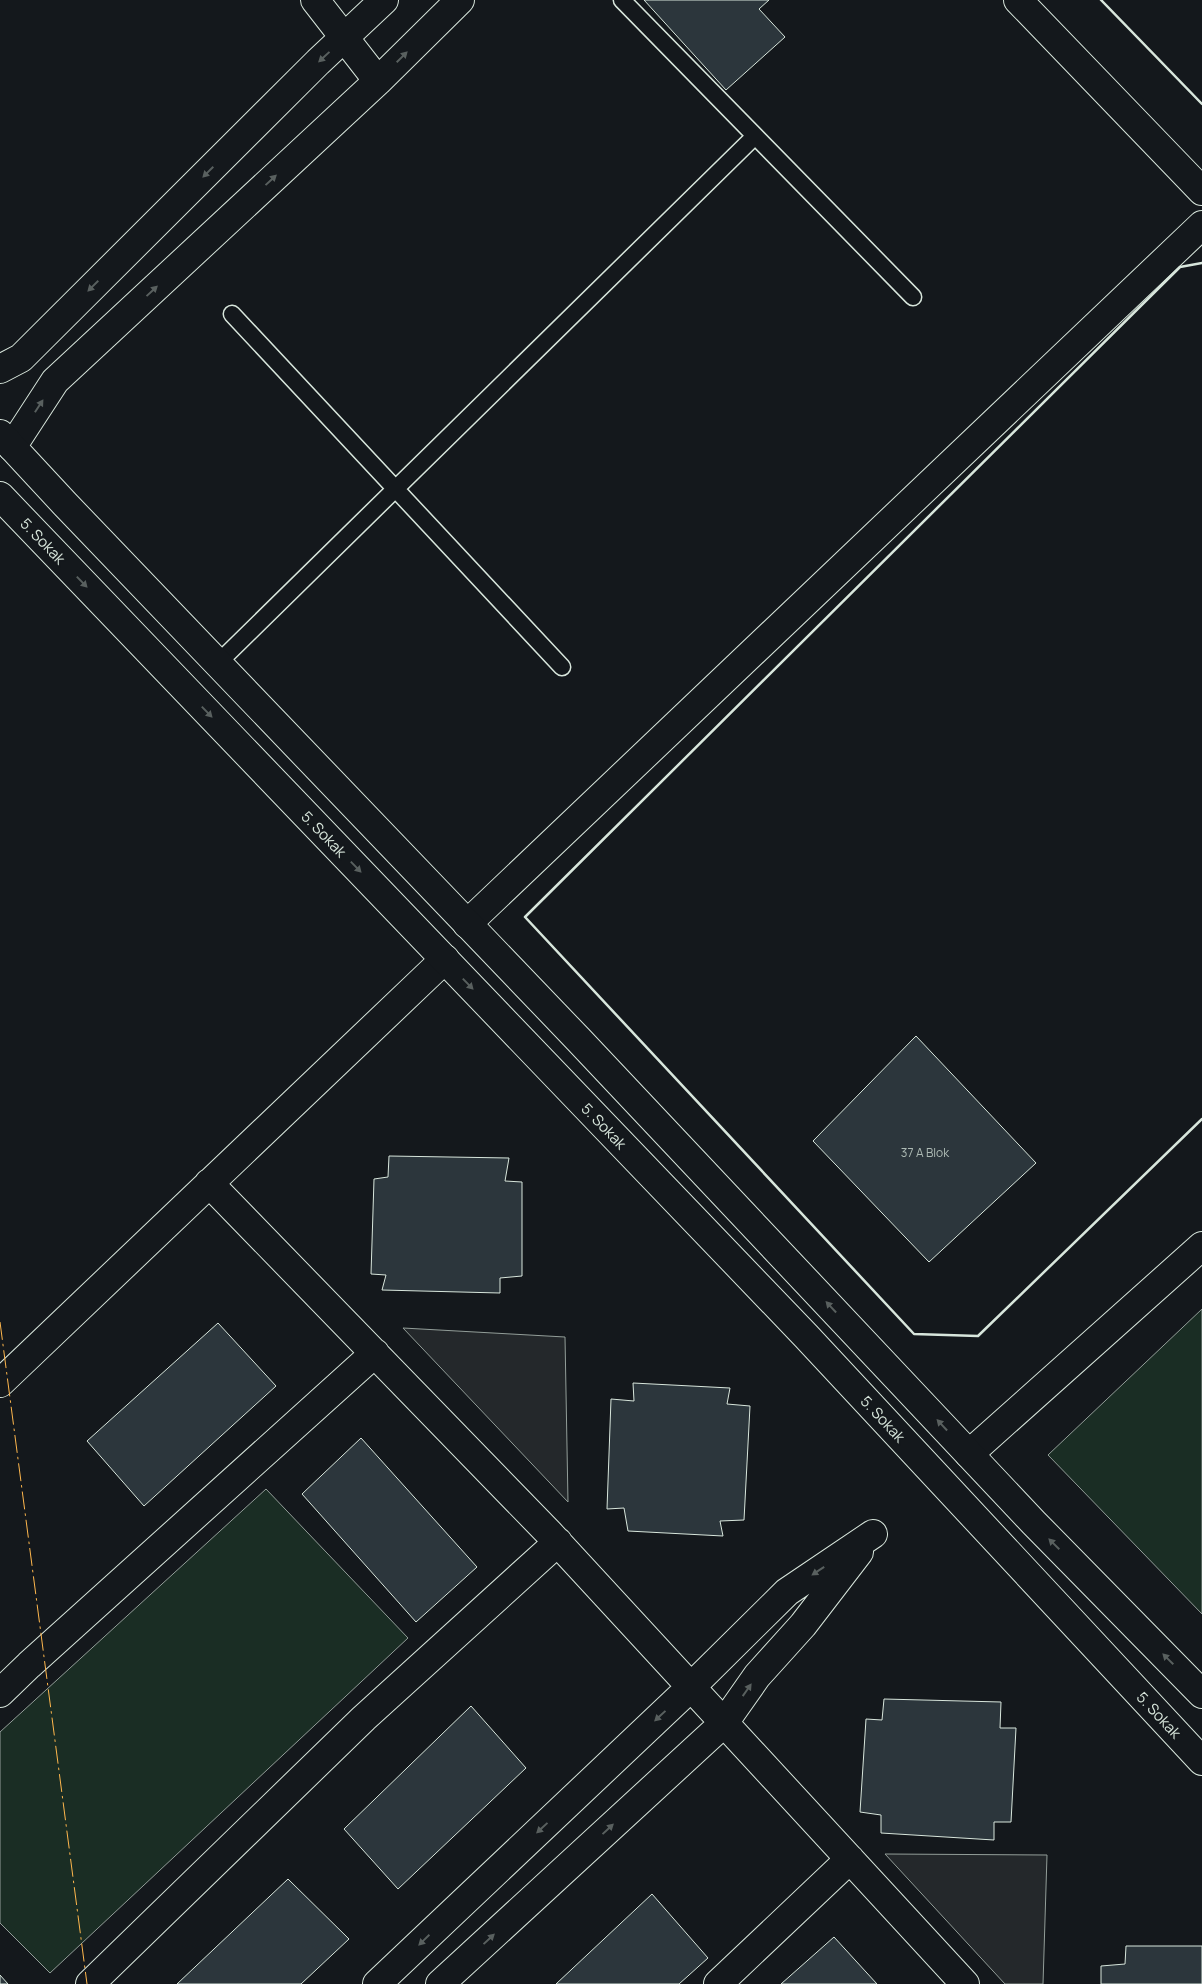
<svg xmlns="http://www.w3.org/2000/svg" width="1202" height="1984" font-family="Manrope,sans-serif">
<rect width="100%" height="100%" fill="#14181c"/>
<path fill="#1a2d24" stroke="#939e99" d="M1202,1309V1614L1048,1455Z
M266,1489L408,1638L50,1973L0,1923V1732Z"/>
<path fill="#24282b" stroke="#939e99" d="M403,1328L565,1337L568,1502Z
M885,1854L1047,1855L1043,1984H1005Z"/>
<path fill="#2c363c" stroke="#d8e6dc" d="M644,0H769L759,9L785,37L726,90Z
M916,1036L1036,1163L929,1262L813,1141Z
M389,1156L509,1158L505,1181L522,1182V1276L500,1278V1293L382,1290L386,1275L371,1274L374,1179L388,1177Z
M218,1323L276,1386L144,1506L87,1441Z
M633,1383L730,1388L727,1404L750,1406L744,1520L720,1521L723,1536L628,1531L624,1508L607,1509L611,1399L634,1401Z
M361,1438L477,1567L416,1622L302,1494Z
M884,1699L1001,1702L1000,1728H1016L1011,1822H994V1840L881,1833V1815L860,1812L866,1719L882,1720Z
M471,1706L526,1768L398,1889L344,1829Z
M288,1879L349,1939L301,1984H177Z
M652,1894L708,1958L679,1984H556Z
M834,1937L877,1984H781Z
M1126,1946H1202V1984H1101V1966L1125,1964Z
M0,1975L8,1984H0Z"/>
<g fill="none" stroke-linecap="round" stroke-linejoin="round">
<defs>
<path id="service" d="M622,0L913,297
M232,314L562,667
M218,663L755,136"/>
<path id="minor" d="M315,0L378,81
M1018,0L1202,191
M0,369L21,358L318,62L384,0
M12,447L55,381L378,81L460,0
M467,924L1202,225
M209,1183L549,1533L965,1984
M0,1383L445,959
M969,1454L1202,1246
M0,1693L29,1665L375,1353
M90,1984L364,1718L558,1542
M377,1984L691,1687L787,1592L873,1534
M440,1984L724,1723L757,1676L803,1625L859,1552
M718,1984L850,1859"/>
<path id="tertiary" d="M0,434L65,504L578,1039L1034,1523L1202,1694
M0,496L806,1336L1202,1761"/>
</defs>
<use href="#service" stroke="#d8e6dc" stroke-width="19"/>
<use href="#minor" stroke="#d8e6dc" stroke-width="30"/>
<use href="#tertiary" stroke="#d8e6dc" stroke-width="30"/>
<use href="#service" stroke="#14181c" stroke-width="16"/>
<use href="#minor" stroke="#14181c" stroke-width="28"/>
<use href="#tertiary" stroke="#14181c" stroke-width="28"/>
<path stroke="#d8e6dc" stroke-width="2.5" d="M1101,0L1202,104
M1202,263L1180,267L525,917L914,1334L978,1336L1202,1119"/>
<path stroke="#ffb74d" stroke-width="1" stroke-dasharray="18 4 2.5 4" stroke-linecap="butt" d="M0,1322L87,1984"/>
</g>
<defs><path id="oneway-solid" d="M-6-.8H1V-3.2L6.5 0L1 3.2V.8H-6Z" transform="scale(1.25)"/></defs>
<g fill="#59605f">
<use href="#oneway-solid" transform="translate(324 57) rotate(137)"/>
<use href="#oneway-solid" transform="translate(402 57) rotate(-45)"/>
<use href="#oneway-solid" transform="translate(208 172) rotate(135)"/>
<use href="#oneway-solid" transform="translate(271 180) rotate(-43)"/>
<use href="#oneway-solid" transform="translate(93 286) rotate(135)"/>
<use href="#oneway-solid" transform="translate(152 291) rotate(-43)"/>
<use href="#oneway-solid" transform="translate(39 406) rotate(-57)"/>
<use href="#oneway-solid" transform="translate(82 582) rotate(46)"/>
<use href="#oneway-solid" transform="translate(207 712) rotate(46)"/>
<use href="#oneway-solid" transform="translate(356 867) rotate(46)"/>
<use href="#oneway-solid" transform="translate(468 984) rotate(46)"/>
<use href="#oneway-solid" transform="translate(831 1307) rotate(-133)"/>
<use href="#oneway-solid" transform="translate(942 1425) rotate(-133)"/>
<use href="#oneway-solid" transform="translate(1054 1544) rotate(-135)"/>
<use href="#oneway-solid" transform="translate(818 1571) rotate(146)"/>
<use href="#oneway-solid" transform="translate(1168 1659) rotate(-135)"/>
<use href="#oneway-solid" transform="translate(747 1690) rotate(-55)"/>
<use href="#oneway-solid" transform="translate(660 1716) rotate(137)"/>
<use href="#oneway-solid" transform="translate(542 1828) rotate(137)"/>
<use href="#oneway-solid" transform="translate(608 1829) rotate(-43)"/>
<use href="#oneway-solid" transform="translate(489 1939) rotate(-43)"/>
<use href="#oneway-solid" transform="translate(424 1940) rotate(136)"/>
</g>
<g text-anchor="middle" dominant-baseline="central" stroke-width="4" stroke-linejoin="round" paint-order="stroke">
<g font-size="12" fill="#adbab4">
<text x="925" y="1152">37 A Blok</text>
</g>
<g font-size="15" fill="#d8e6dc" stroke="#14181c">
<text transform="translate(43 541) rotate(46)">5. Sokak</text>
<text transform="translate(324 834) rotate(46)">5. Sokak</text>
<text transform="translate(604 1126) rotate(46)">5. Sokak</text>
<text transform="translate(883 1419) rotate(47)">5. Sokak</text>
<text transform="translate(1159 1715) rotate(47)">5. Sokak</text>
</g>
</g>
</svg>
